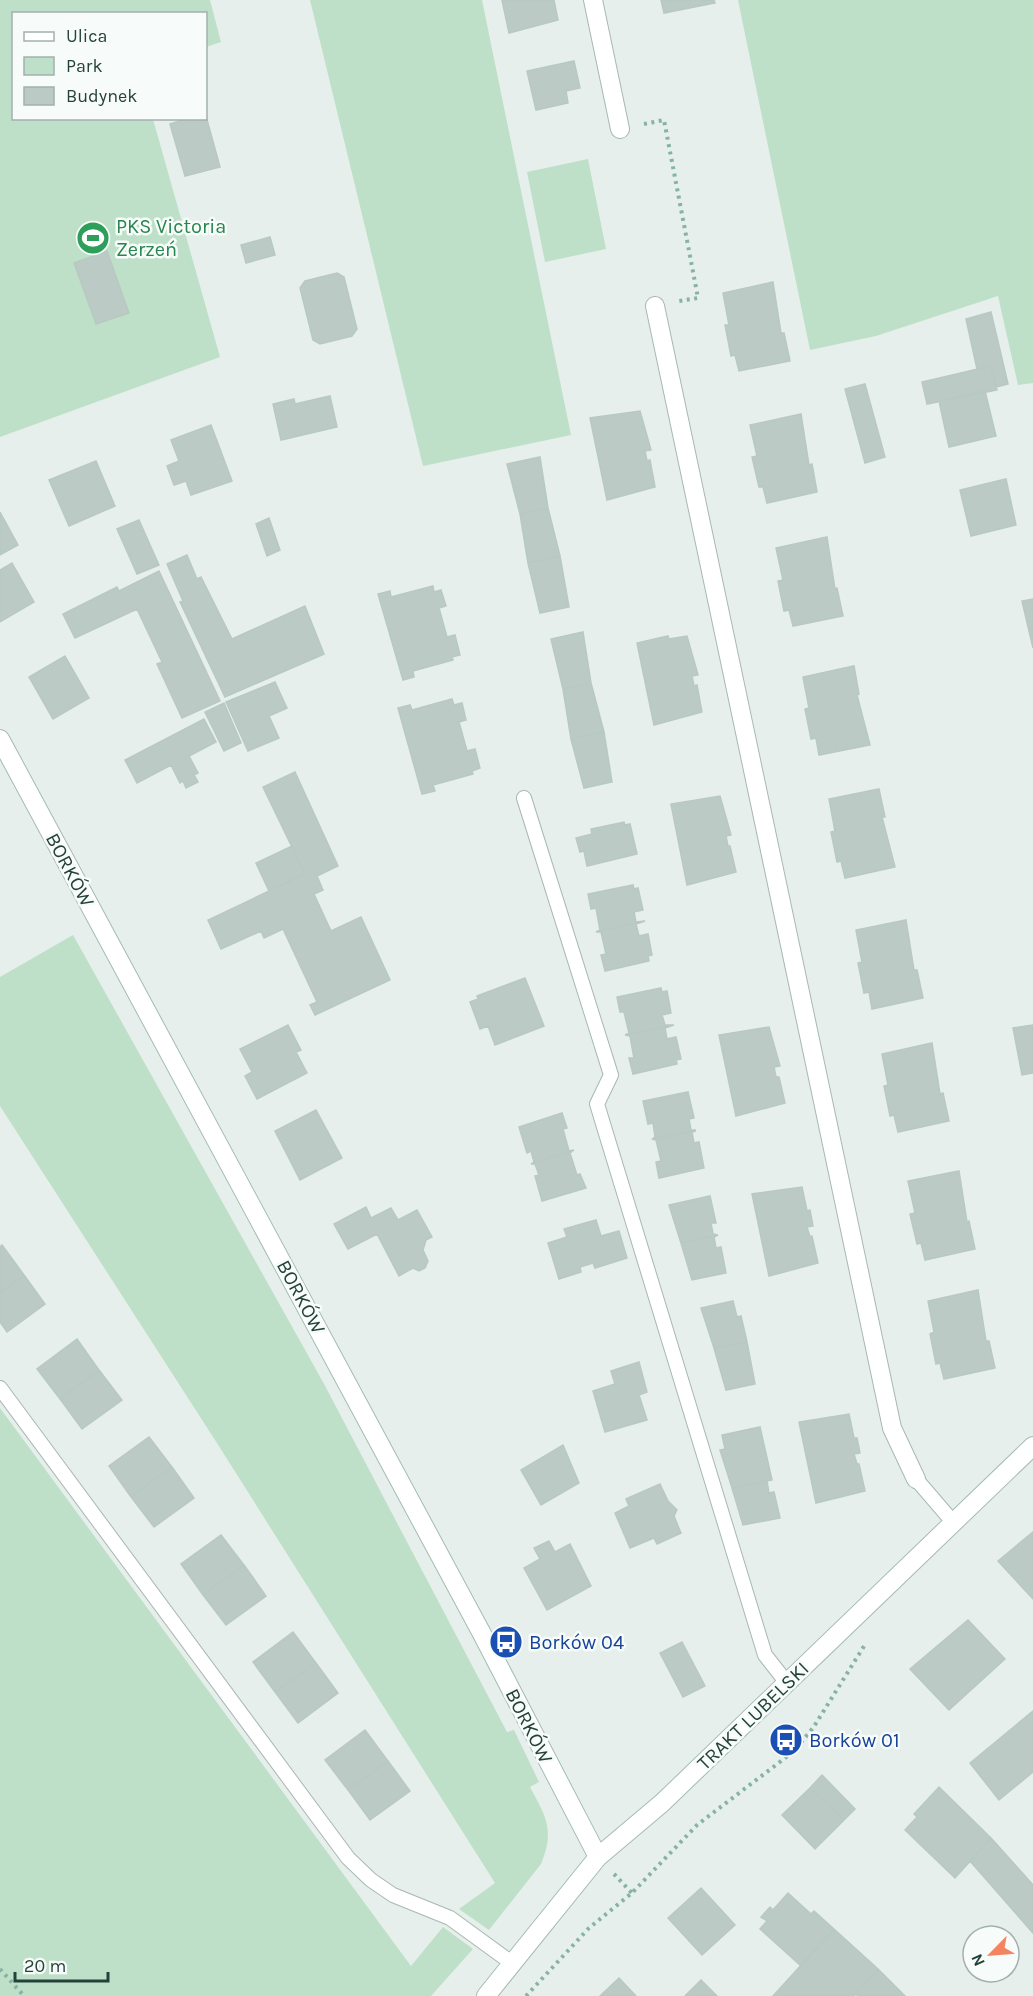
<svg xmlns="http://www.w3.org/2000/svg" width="1033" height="1996" font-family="Karla,sans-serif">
<rect width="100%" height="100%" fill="#e6efeb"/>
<path fill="#bfe0c8" d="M0,0H210L221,42L206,47V14H14V118L153,119L220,357L0,437Z
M310,0H482L571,435L423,466Z
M738,0H1033V383L1018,385L998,296L876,336L810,350Z
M588,159L606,249L545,262L527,172Z
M73,935L323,1382L507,1732L514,1730L539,1782L530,1787C546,1817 555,1830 541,1864L489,1930L459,1909L495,1883L215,1440L0,1106V977Z
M0,1408L411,1966L443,1927L473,1949L431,1996H0Z"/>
<path fill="#bbcac4" stroke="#b8c9c2" stroke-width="1.5" d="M502,0H554L558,20L509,33Z
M661,0H714L715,3L664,13Z
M574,61L580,88L566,91L568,103L536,110L527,71Z
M206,116L220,167L185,176L170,124L189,118H206Z
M270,237L275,255L246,263L241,245Z
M107,251L129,313L96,324L74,263Z
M337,273L344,277L357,329L352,336L320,344L313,340L300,288L305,281Z
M773,282L781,333H784L790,361L739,371L735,355L731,356L725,325H729L723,293Z
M991,312L1008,384L996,387L991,366L977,369L966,319Z
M991,366L997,390L927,404L922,382Z
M865,384L885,457L865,463L845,389Z
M985,391L996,436L949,447L939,401Z
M330,396L337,427L281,440L273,404L294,399L295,404Z
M640,411L651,450L645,451L647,461L650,460L655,487L607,500L590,418Z
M801,414L809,465L812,464L817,492L767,503L763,487H759L752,457L757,456L750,425Z
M211,425L232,481L191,495L186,481L174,485L167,466L179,461L171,440Z
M540,457L548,508L520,514L507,464Z
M96,461L115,506L69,526L49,480Z
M1006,479L1016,525L971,536L960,490Z
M548,508L560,556L528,563L520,514Z
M0,512L18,545L0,555Z
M269,518L280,550L267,556L256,524Z
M139,520L159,565L137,574L117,529Z
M827,537L835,589L837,588L843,616L793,626L789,610L784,611L778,581L783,580L776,548Z
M187,555L197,579L201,577L232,639L305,606L324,654L225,697L180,602L183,601L167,564Z
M560,556L569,607L540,613L528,563Z
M12,563L34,602L0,622V570Z
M159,571L220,701L182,718L157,664L162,662L137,609L75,638L63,614L117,587L119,591Z
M433,586L434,592L441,590L446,606L439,608L447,637L455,635L460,655L452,657L453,660L413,671L414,677L403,680L378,594L390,591L391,597Z
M1033,599V648L1022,601Z
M583,632L591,683L563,689L551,639Z
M668,636L669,639L687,636L698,675L692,676L694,686L697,685L702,712L654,725L637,643Z
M65,656L89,698L53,719L29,677Z
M854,666L859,694L857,695L870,745L819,755L816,738L811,739L805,709L809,708L803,677Z
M275,682L287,708L269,716L279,738L248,751L226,702Z
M591,683L604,732L571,739L563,689Z
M452,699L454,705L462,703L466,720L459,722L467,751L475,749L480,768L472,771L473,774L433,785L435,791L422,794L398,708L410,705L412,710Z
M224,703L241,743L224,751L205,712Z
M204,719L216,742L189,756L198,773L194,775L198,782L186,788L183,781L180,783L171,765L137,783L125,760Z
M604,732L612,782L584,788L571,739Z
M295,772L338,866L317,876L323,890L314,894L331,931L361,917L390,980L315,1015L310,1005L317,1002L283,929L264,938L261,931L221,949L208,920L305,874L263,787Z
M879,789L885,817H882L895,867L845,878L841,861L837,862L831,832L835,831L829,799Z
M720,796L731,835L726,836L728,846H730L736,872L687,885L671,804Z
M624,822L625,825L630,824L637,854L587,866L584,851L580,852L576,838L592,834L591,829Z
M292,846L305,874L269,891L256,863Z
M633,885L634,889L638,888L643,910L634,912L636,922L645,921L596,932L600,930L596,908L591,909L588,894Z
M906,920L914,970H917L923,998L872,1009L869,992L864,993L858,963L862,962L856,930Z
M645,921L636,924L639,936L648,934L652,955L648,956L649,961L605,971L601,955L606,954L601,932H596Z
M525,978L544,1026L495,1045L488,1026L480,1029L470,1002L478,999L477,996Z
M661,988L662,992L667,991L671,1013L662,1015L665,1025H674L625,1035L629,1033L624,1012H620L617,997Z
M288,1025L301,1050L296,1052L307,1073L257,1099L245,1076L252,1072L240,1049Z
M674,1025L665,1028L667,1039L676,1037L681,1059L676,1060L677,1064L633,1074L629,1058H634L630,1036L625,1035Z
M1033,1025V1073L1022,1075L1013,1028Z
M769,1027L780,1066L774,1067L776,1077H779L785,1103L736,1116L719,1035Z
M932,1043L940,1094L943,1093L949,1121L898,1132L894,1115L890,1116L884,1086L888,1085L882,1054Z
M688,1092L694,1118L689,1119L691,1130H696L652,1139L655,1137L653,1123L648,1124L643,1101Z
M316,1110L342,1158L300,1180L275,1131Z
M562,1113L567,1128L563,1129L569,1151L574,1150L531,1164L534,1162L531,1151L527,1153L519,1127Z
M696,1131L692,1132L694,1143L699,1142L704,1168L659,1178L656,1162L661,1161L656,1140L652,1139Z
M574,1150L570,1153L577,1175L580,1174L586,1188L542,1201L535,1176L539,1175L535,1164H531Z
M959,1171L967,1222L969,1221L975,1249L925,1260L921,1243L917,1244L910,1214L915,1213L908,1181Z
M802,1187L807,1211L810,1210L813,1226L807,1227L810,1237L812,1236L818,1263L769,1276L752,1194Z
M710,1196L716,1223H711L713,1234L718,1235L681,1243L669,1205Z
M366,1207L371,1218L391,1208L398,1220L417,1210L432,1237L426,1240L423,1250L428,1261L425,1268L419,1271L413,1268L399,1276L377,1234L348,1249L334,1224Z
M596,1220L601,1236L619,1231L627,1258L595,1268L593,1263L580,1267L581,1272L559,1279L548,1243L567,1237L564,1229Z
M718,1235L714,1237L716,1248L721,1247L726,1273L692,1280L681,1243Z
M2,1245L24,1275L0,1293V1247Z
M24,1275L45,1304L7,1332L0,1322V1293Z
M978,1290L986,1341H989L995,1368L944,1379L940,1363L936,1364L930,1334L934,1332L928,1301Z
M733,1301L737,1317L741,1316L747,1342L714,1348L701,1308Z
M77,1339L99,1370L60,1399L37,1369Z
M747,1342L755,1384L726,1390L714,1348Z
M639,1362L647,1392L639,1395L647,1420L605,1432L593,1391L615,1384L611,1371Z
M99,1370L122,1400L82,1429L60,1399Z
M849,1414L854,1438H857L860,1453L854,1454L857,1464H859L865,1491L816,1503L799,1422Z
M760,1427L772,1480L732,1488L720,1450L725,1449L722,1435Z
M149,1437L172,1467L131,1497L109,1466Z
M563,1445L579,1483L541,1505L521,1470Z
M172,1467L194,1498L154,1527L131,1497Z
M767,1481L769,1493L774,1492L780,1518L743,1525L732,1488Z
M660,1484L668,1501L677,1510L674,1516L681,1533L657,1544L654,1538L630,1548L615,1513L629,1506L626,1499Z
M1033,1532V1599L998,1561Z
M221,1535L244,1565L203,1595L181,1564Z
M549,1541L555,1552L570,1544L591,1586L547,1610L524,1568L540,1559L534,1548Z
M244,1565L266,1596L226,1625L203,1595Z
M968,1620L1005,1659L949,1710L910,1669Z
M293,1632L316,1663L275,1692L253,1662Z
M682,1642L705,1686L683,1697L660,1653Z
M316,1663L338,1693L298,1723L275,1692Z
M1033,1711V1772L999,1800L970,1763Z
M365,1730L388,1761L348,1790L325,1760Z
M388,1761L410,1791L370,1820L348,1790Z
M822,1775L855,1809L844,1820L810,1788Z
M939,1787L991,1838L955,1878L905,1830L917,1817L914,1814Z
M810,1788L844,1820L815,1849L782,1815Z
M991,1838L1033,1885V1933L970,1861Z
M701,1888L735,1925L702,1955L668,1918Z
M788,1893L811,1914L814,1911L834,1929L801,1966L760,1929L767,1921L761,1917L770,1907L773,1910Z
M834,1929L878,1969L854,1996H773Z
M878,1969L905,1996H858L856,1994Z
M619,1978L636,1996H600Z
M701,1980L717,1996H685Z"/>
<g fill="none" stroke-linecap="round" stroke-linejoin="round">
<defs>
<path id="lane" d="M524,798L611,1075L597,1104L765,1655L787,1683
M0,1388L348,1858L371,1880L393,1895L450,1918L512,1963
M916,1479L953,1522"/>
<path id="street" d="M593,0L620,129
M655,306L892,1428L916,1479"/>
<path id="secondary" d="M0,739L481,1632L598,1857
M486,1996L598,1857L662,1803L1033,1446"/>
</defs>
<use href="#lane" stroke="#a8b8b2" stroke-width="16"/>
<use href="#street" stroke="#a8b8b2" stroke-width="20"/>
<use href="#secondary" stroke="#a4bbb3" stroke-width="20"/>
<path stroke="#86b3a5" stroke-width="4" stroke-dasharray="3 4.5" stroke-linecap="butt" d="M644,124L664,120L698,298L679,301
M614,1874L632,1893
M0,1969L24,1996
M526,1996L589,1928L632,1893L697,1825L793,1752L813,1728L866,1643"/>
<use href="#lane" stroke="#fff" stroke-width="14"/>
<use href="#street" stroke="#fff" stroke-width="18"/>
<use href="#secondary" stroke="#fff" stroke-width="18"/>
</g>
<defs>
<symbol id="stadium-disc" viewBox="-11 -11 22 22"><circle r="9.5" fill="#2e9e5b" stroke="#f7fbf9"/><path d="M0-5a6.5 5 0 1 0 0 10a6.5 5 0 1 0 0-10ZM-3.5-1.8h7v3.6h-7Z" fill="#fff"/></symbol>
<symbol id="bus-disc" viewBox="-11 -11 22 22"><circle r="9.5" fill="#1a4fb4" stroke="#f7fbf9"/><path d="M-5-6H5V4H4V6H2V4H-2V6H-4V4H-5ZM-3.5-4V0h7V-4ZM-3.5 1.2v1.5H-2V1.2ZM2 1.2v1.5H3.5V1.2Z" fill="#fff"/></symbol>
</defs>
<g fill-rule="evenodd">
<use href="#stadium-disc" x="74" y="219" width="38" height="38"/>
<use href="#bus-disc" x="487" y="1623" width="38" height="38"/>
<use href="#bus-disc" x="767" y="1721" width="38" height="38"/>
</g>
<g text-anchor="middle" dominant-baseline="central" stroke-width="5" stroke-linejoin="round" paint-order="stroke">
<g font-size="20" fill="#27864d" stroke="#f7fbf9" text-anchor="start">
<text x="116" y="226">PKS Victoria<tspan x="116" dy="23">Zerzeń</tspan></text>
</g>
<g font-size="20" fill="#24423a" stroke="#f7fbf9">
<text transform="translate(70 870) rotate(62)">BORKÓW</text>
<text transform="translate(301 1297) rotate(62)">BORKÓW</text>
<text transform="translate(753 1716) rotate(-44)">TRAKT LUBELSKI</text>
<text transform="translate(529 1726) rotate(63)">BORKÓW</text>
</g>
<g font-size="20" fill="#164399" stroke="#f7fbf9" text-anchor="start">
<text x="529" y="1642">Borków 04</text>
<text x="809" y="1740">Borków 01</text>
</g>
</g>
<rect x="12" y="12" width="195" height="108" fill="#f7fbf9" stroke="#a3b1ad" stroke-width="1.5"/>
<rect x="24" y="32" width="30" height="9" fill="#ffffff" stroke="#a3b1ad" stroke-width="1.5"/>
<text x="66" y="42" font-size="18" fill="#24423a">Ulica</text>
<rect x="24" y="57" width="30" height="18" fill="#bfe0c8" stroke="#a3b1ad" stroke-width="1.5"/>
<text x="66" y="72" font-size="18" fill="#24423a">Park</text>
<rect x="24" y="87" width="30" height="18" fill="#bbcac4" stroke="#a3b1ad" stroke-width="1.5"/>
<text x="66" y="102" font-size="18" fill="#24423a">Budynek</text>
<g transform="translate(991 1954) rotate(245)"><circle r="28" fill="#f7fbf9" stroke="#a3b1ad" stroke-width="1.5"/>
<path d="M0-4.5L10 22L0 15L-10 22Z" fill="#f4845f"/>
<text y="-9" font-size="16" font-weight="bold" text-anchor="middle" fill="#24423a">N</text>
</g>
<path d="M15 1972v9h93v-9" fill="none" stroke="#24423a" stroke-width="3"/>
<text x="24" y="1972" font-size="18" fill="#24423a" stroke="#f7fbf9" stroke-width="4.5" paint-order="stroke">20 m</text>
</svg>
